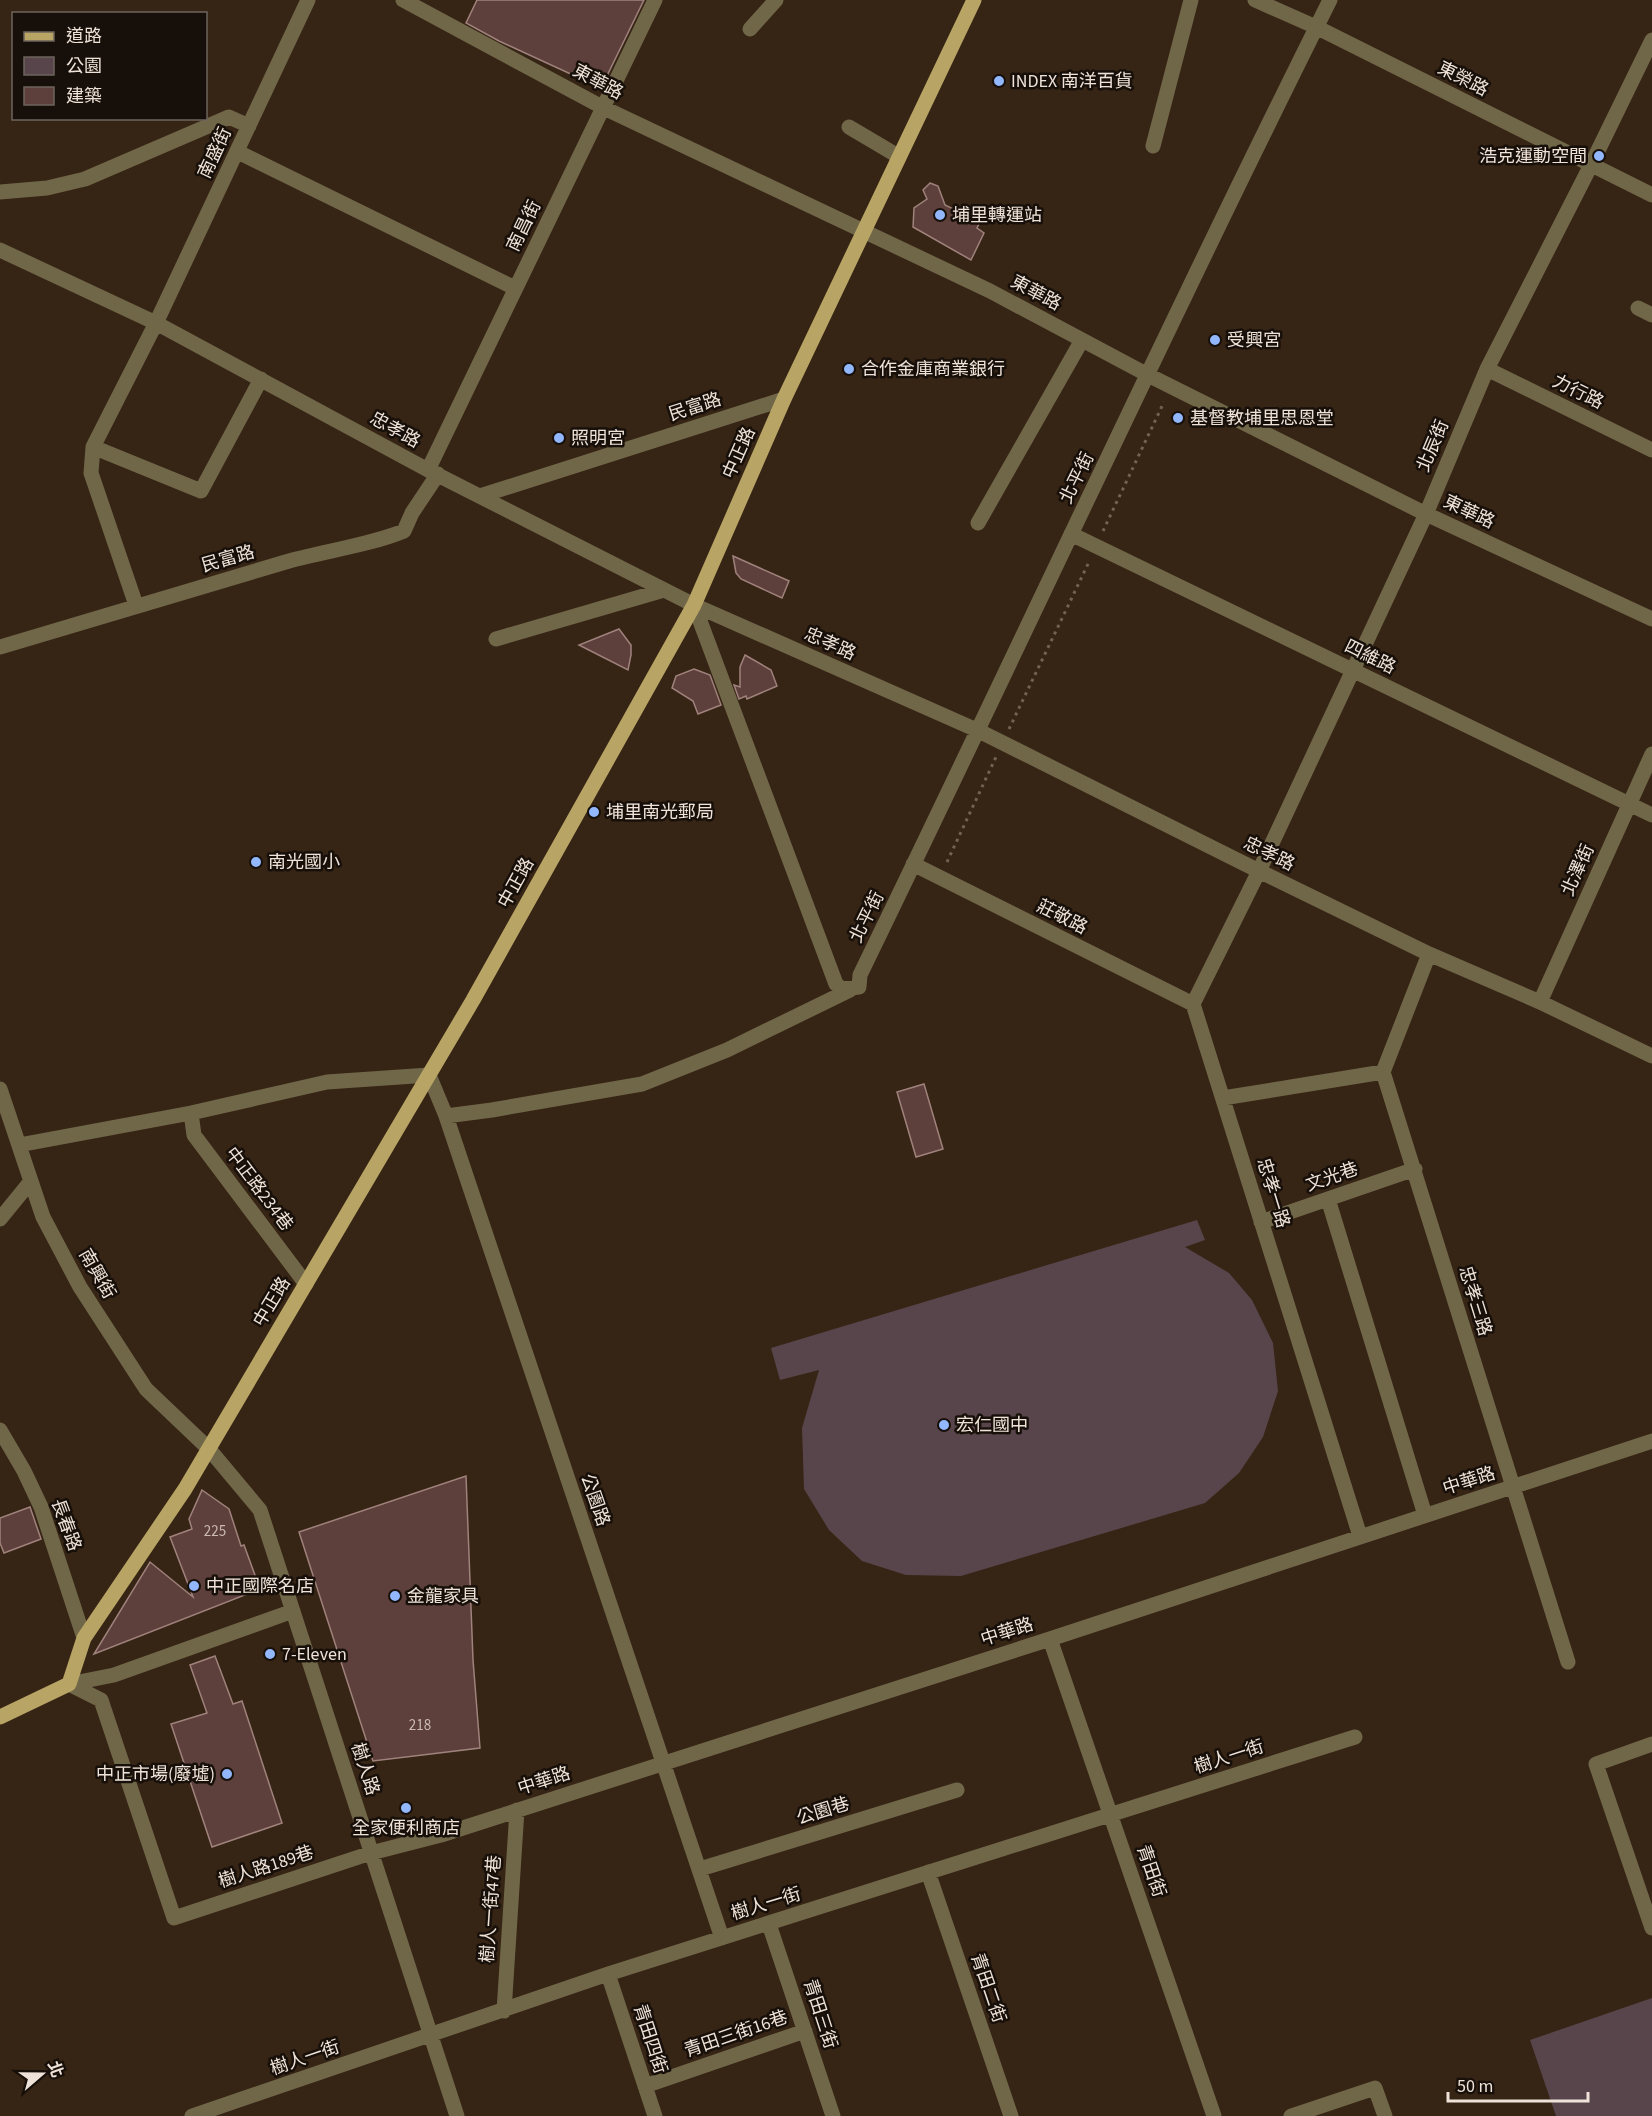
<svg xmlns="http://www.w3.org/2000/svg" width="1652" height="2116" font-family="'Source Sans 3','Noto Sans TC',sans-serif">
<rect width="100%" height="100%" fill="#362415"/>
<path fill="#58454b" d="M1197,1220L1205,1240L1185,1247L1229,1273L1252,1300L1273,1343L1278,1391L1263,1437L1239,1473L1205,1503L961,1576L906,1575L862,1561L829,1530L804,1489L802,1428L819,1370L780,1380L771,1348Z
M1652,1998V2116H1556L1530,2040Z"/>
<path fill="#5d403b" stroke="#a0827d" stroke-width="1.5" d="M477,0H644L601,88L499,41L466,23Z
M930,183L938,186L945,205L980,222L977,228L984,233L971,260L913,227L914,208L927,199L923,190Z
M733,556L789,581L782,598L741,579L736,573Z
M619,629L631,645V655L628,670L579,645Z
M745,655L771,670L777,686L747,699L746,696L739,699L734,685L740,687V667Z
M694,669L710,675L721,705L698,714L693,701L672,688L676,676Z
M924,1084L943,1149L916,1157L897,1092Z
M466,1476L473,1660L480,1748L373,1761L299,1532Z
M202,1490L229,1509L241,1546L244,1545L256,1578L250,1593L94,1654L150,1562L193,1597L170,1537L192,1529L189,1519Z
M30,1507L41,1539L4,1553L0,1543V1518Z
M215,1656L233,1704L242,1701L282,1823L212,1847L171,1724L207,1713L190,1665Z"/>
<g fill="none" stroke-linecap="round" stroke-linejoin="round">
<path stroke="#726255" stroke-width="3" stroke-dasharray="3 4.5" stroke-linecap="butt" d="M1103,531L1164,402
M1009,729L1089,562
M947,862L996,757"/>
<path stroke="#706749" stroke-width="15" d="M403,0L604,108L990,291L1148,375L1426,514L1652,619
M1255,0L1316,27L1652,195
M750,29L776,0
M849,127L898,156
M1153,146L1191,0
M238,152L515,288
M0,192L47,188L85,179L229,117L249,126
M0,250L156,323L428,470L694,605L979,731L1259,871L1429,954L1540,1002L1652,1056
M1638,308L1652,315
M1487,369L1652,450
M93,447L201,491L261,379
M428,470L655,0
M480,496L784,399
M978,523L1082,340
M1071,534L1652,815
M136,605L91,473L93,447L156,323L308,0
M694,605L836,984L842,989L859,987L860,975C1018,650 1169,322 1330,0
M496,639L664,590
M0,647C96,618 192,589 289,561C325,551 370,545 404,531L412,513L438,474
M913,864L1193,1004
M1429,954L1383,1072L1568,1662
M1540,1002L1652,754
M0,1089L43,1217L80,1287L146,1389L209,1449L260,1510L457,2116
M1223,1098L1383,1072
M191,1113L194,1135L306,1284
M446,1116L492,1110L642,1084L727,1050L850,990
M19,1145L191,1113L327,1082L429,1075L446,1116L722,1938
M1328,1199L1425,1515
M0,1219L31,1181
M1261,1222L1415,1169
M0,1430L24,1471L41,1507L84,1638
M1360,1536L1193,1004L1259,871L1426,514L1487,369L1591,165L1652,40
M1050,1639L1214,2116
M69,1684L101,1700L174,1918L371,1853L441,1835L1050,1639L1652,1441
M69,1684L114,1675L293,1611
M1652,1744L1596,1764L1652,1928
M700,1869L957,1790
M928,1872L1011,2116
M769,1924L833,2116
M608,1974L655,2116
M504,2011L517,1810
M645,2086L805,2031
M192,2116L608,1974L1355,1737
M1291,2116L1375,2088L1385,2116"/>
<path stroke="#b8a565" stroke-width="15" d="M0,1717L69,1684L84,1638L185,1489L473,1000L694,605L784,399L974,0"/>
</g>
<g fill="#93b7fd" stroke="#170f09" stroke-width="2">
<circle cx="999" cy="81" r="6"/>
<circle cx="1599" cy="156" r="6"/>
<circle cx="940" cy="215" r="6"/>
<circle cx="1215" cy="340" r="6"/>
<circle cx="849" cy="369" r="6"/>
<circle cx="1178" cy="418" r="6"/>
<circle cx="559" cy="438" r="6"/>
<circle cx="594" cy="812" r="6"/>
<circle cx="256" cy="862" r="6"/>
<circle cx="944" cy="1425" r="6"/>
<circle cx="194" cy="1586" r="6"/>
<circle cx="395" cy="1596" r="6"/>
<circle cx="270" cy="1654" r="6"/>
<circle cx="227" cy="1774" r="6"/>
<circle cx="406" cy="1808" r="6"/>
</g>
<g text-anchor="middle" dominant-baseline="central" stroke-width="5" stroke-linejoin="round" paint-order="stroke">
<g font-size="15" fill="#cabab2">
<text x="215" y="1531">225</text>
<text x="420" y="1725">218</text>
</g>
<g font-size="18" fill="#efe3d9" stroke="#170f09">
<text transform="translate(1463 79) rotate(27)">東榮路</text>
<text transform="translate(598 82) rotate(28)">東華路</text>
<text transform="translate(215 153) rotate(-65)">南盛街</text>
<text transform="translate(524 226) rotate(-64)">南昌街</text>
<text transform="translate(1036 293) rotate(28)">東華路</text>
<text transform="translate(1578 392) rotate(26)">力行路</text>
<text transform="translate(695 407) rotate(-18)">民富路</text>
<text transform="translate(395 430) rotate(29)">忠孝路</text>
<text transform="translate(1433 446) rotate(-67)">北辰街</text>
<text transform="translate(739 453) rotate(-66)">中正路</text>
<text transform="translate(1077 478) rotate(-64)">北平街</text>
<text transform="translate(1469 512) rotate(25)">東華路</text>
<text transform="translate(228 559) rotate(-16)">民富路</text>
<text transform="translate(830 644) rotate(24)">忠孝路</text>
<text transform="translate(1370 657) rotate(26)">四維路</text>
<text transform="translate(1269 854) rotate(26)">忠孝路</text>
<text transform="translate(1578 870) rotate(-66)">北澤街</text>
<text transform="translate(516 883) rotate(-61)">中正路</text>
<text transform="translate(867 917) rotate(-64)">北平街</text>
<text transform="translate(1062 917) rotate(27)">莊敬路</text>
<text transform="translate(1332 1177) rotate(-19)">文光巷</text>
<text transform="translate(259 1189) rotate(53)">中正路234巷</text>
<text transform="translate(1273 1193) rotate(73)">忠孝一路</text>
<text transform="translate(97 1274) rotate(60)">南興街</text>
<text transform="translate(1475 1301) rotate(73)">忠孝三路</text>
<text transform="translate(272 1302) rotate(-59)">中正路</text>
<text transform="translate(1469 1481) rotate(-18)">中華路</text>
<text transform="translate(595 1500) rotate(71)">公園路</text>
<text transform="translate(66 1525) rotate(70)">長春路</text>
<text transform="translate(1007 1632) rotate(-18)">中華路</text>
<text transform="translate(1229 1757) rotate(-18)">樹人一街</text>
<text transform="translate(365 1769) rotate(72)">樹人路</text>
<text transform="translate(544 1781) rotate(-18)">中華路</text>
<text transform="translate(823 1811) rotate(-17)">公園巷</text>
<text transform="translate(266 1867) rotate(-18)">樹人路189巷</text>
<text transform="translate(1151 1871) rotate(71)">青田街</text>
<text transform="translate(766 1904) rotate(-17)">樹人一街</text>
<text transform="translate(491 1909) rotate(-86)">樹人一街47巷</text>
<text transform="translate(988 1988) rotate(71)">青田二街</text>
<text transform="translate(820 2014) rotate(72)">青田三街</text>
<text transform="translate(736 2034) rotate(-19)">青田三街16巷</text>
<text transform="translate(650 2039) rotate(72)">青田四街</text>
<text transform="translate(305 2058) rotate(-19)">樹人一街</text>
</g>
<g font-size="18" fill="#efe3d9" stroke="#170f09" text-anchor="start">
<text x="1011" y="81">INDEX 南洋百貨</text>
<text x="1587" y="156" text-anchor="end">浩克運動空間</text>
<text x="952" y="215">埔里轉運站</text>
<text x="1227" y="340">受興宮</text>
<text x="861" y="369">合作金庫商業銀行</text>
<text x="1190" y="418">基督教埔里思恩堂</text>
<text x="571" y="438">照明宮</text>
<text x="606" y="812">埔里南光郵局</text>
<text x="268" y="862">南光國小</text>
<text x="956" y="1425">宏仁國中</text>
<text x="206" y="1586">中正國際名店</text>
<text x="407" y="1596">金龍家具</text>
<text x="282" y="1654">7-Eleven</text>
<text x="215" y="1774" text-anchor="end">中正市場(廢墟)</text>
<text x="406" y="1828" text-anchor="middle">全家便利商店</text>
</g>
</g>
<rect x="12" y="12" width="195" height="108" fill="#170f09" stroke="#6d645c" stroke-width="1.5"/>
<rect x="24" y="32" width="30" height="9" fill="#b8a565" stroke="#6d645c" stroke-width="1.5"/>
<text x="66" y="42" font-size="18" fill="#efe3d9">道路</text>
<rect x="24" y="57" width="30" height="18" fill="#58454b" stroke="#6d645c" stroke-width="1.5"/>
<text x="66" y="72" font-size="18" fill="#efe3d9">公園</text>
<rect x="24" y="87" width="30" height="18" fill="#5d403b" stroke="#6d645c" stroke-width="1.5"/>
<text x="66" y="102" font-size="18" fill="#efe3d9">建築</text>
<g transform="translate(42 2074) rotate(70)" stroke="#170f09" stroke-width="4.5" paint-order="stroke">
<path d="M0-4.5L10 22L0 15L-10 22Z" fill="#efe3d9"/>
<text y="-9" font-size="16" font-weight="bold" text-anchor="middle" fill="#efe3d9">北</text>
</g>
<path d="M1448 2092v9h140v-9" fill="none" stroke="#efe3d9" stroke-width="3"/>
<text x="1457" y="2092" font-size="18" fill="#efe3d9" stroke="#170f09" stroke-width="4.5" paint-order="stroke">50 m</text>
</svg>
